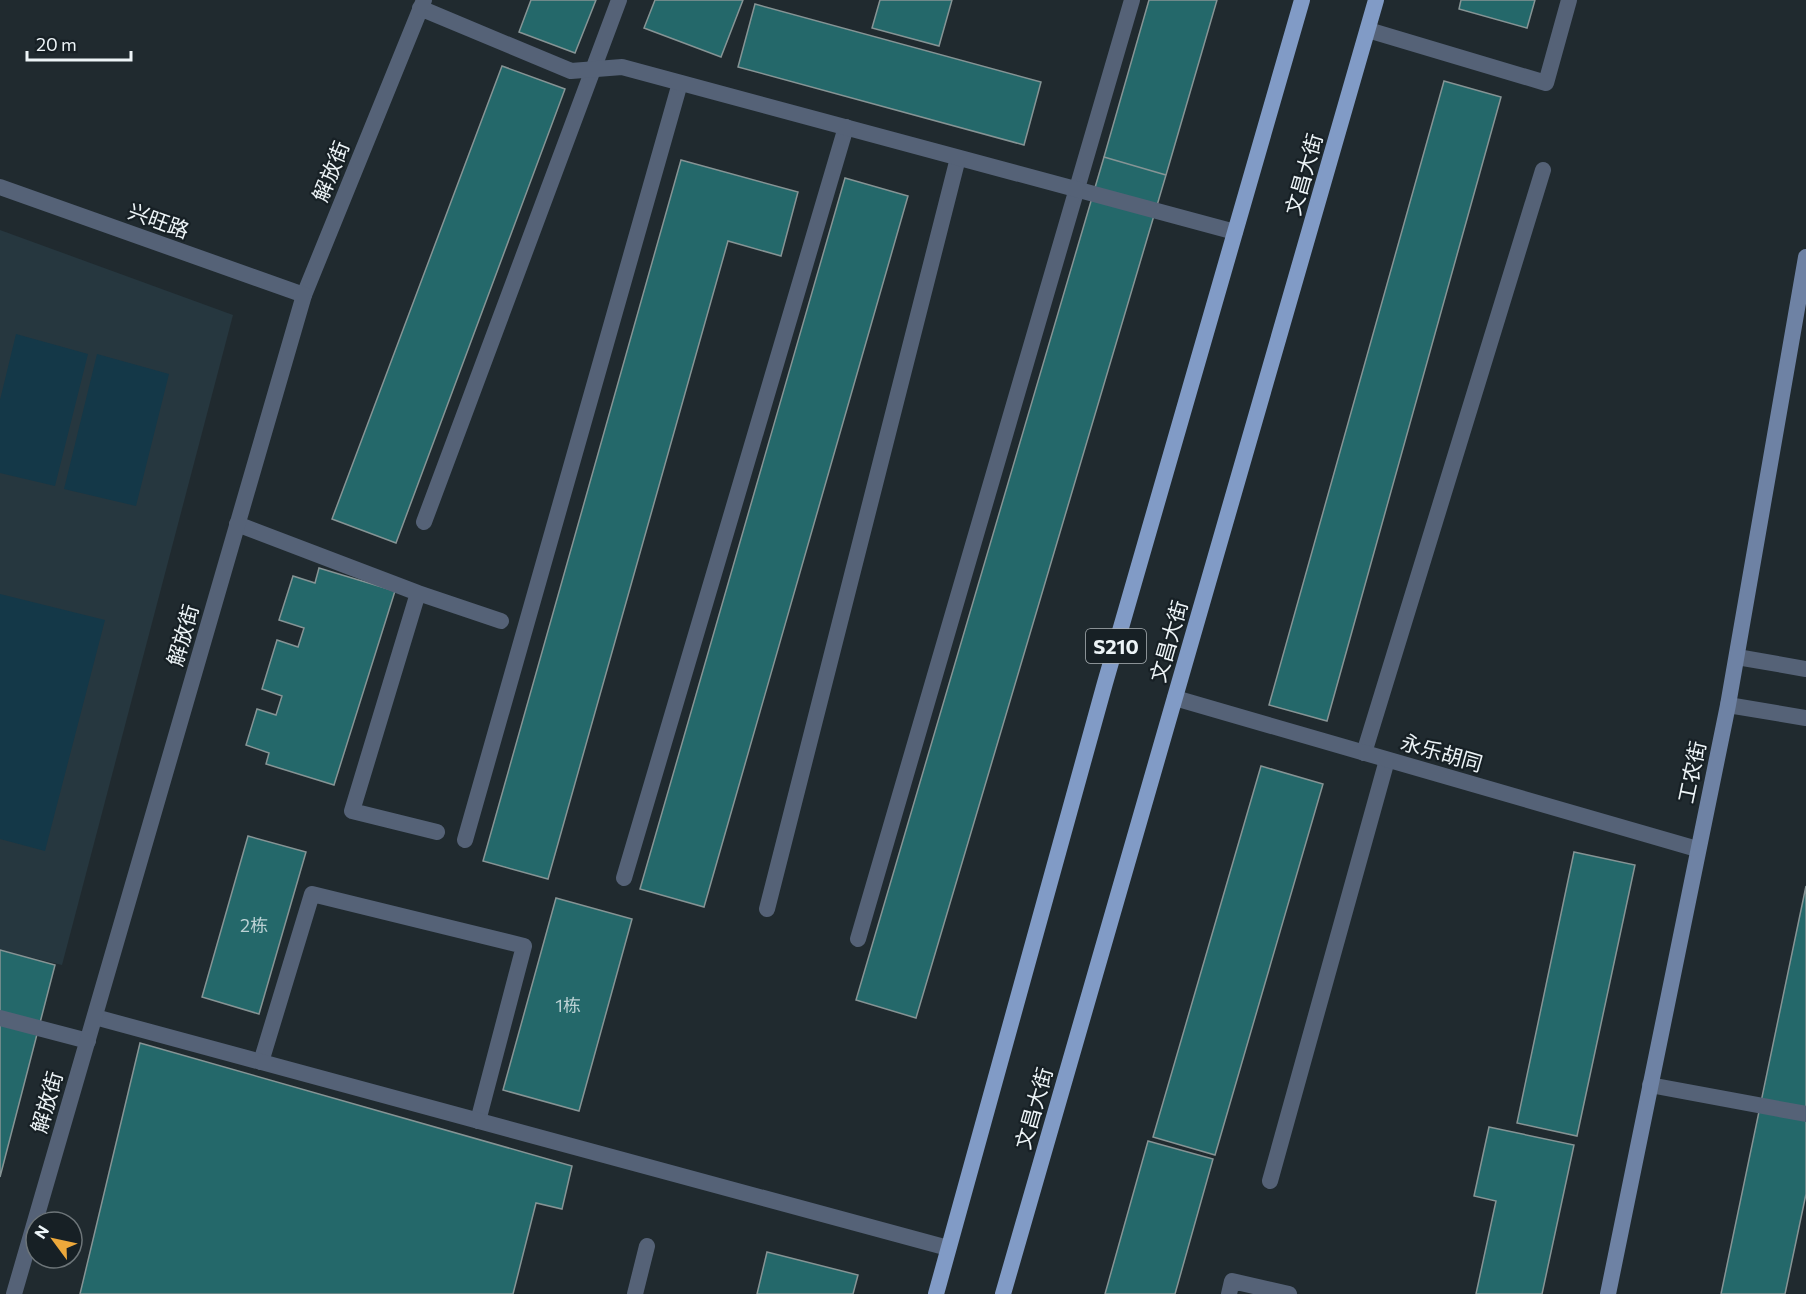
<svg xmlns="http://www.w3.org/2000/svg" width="1806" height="1294" font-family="Commissioner,'Noto Sans SC',sans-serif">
<rect width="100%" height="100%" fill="#202a2f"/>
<path fill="#26373f" d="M0,230L233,315L62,965L0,950Z"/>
<path fill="#143848" d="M16,334L88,354L55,486L0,473V400Z
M97,354L169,374L136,506L64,489Z
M0,594L105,620L45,851L0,839Z"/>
<path fill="#24686a" stroke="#869495" stroke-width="1.5" d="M531,0H596L575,53L519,32Z
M655,0H743L721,57L644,28Z
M880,0H952L939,46L872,28Z
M1149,0H1217L1166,175L1104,157Z
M1461,0H1535L1527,28L1459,9Z
M755,4L1041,82L1024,145L738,67Z
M502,66L565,89L396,543L332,519Z
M1444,81L1501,97L1327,721L1269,705Z
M1104,157L1166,175L916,1018L856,1000Z
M681,160L798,192L781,256L728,241L548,879L483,861Z
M845,178L908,196L704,907L640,889Z
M319,568L395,591L334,785L266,764L269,753L246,745L257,709L276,715L282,696L262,689L277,640L298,647L304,628L279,620L293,576L315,583Z
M1261,766L1323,784L1215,1155L1153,1137Z
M248,836L306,852L259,1014L202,997Z
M1574,852L1635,865L1577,1136L1517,1123Z
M1806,886V1194L1785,1294H1721Z
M556,898L632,919L579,1111L503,1090Z
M0,950L55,965L0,1177Z
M140,1043L572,1166L562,1209L536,1203L513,1294H80Z
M1489,1127L1574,1145L1542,1294H1476L1496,1201L1474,1196Z
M1148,1141L1213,1159L1175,1294H1105Z
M767,1252L858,1275L853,1294H757Z"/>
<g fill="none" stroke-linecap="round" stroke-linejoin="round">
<path stroke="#556277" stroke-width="16" d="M1368,30L1546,83L1569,0
M424,522L619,0
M237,524L418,593L501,621
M418,593L352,811L437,832
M1364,753L1543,170
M465,840L680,83
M624,878L846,127
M767,909L958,158
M858,939L1132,0
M0,1018L88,1041
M261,1062L312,894L524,946L478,1121
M1650,1085L1806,1114
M1270,1181L1387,760
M635,1294L647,1246
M1229,1294L1232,1281L1289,1294"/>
<path stroke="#556277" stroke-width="16" d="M420,8L571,71L622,67L1235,232
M304,295L424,0
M1175,698L1697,849
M95,1017L948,1248"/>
<path stroke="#556277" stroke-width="16" d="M0,187L304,295L14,1294
M1737,657L1806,669
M1728,705L1806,718"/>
<path stroke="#6e82a4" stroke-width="16" d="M1608,1294L1728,705L1806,257"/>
<path stroke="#819bc6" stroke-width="16" d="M936,1294L1105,683L1302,0
M1003,1294L1376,0"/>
</g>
<g text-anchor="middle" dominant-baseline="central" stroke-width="4.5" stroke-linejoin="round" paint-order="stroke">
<g font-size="18" fill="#bbd1d4">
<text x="254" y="925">2栋</text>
<text x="568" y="1005">1栋</text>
</g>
<rect fill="#172025" stroke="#adb4b8" stroke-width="1.5" x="1086" y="629" width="60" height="34" rx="4.5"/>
<g font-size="20" font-weight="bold" fill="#edf4f7">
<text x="1116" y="646">S210</text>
</g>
<g font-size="21" fill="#edf4f7" stroke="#172025">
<text transform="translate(330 171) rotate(-68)">解放街</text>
<text transform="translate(1303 174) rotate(-74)">文昌大街</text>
<text transform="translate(159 220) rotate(20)">兴旺路</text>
<text transform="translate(182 635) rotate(-74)">解放街</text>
<text transform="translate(1168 641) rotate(-74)">文昌大街</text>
<text transform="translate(1442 752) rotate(16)">永乐胡同</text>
<text transform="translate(1691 772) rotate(-78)">工农街</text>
<text transform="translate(46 1102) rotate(-74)">解放街</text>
<text transform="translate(1033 1108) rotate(-74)">文昌大街</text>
</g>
</g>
<g transform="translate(54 1240) rotate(303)"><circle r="28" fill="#172025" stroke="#6d7579" stroke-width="1.5"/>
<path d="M0-4.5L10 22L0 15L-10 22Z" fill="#eda83b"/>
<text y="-9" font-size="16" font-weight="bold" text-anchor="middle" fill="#edf4f7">N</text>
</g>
<path d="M27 51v9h104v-9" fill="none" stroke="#edf4f7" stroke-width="3"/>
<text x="36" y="51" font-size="18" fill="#edf4f7" stroke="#172025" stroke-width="4.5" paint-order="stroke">20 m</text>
</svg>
